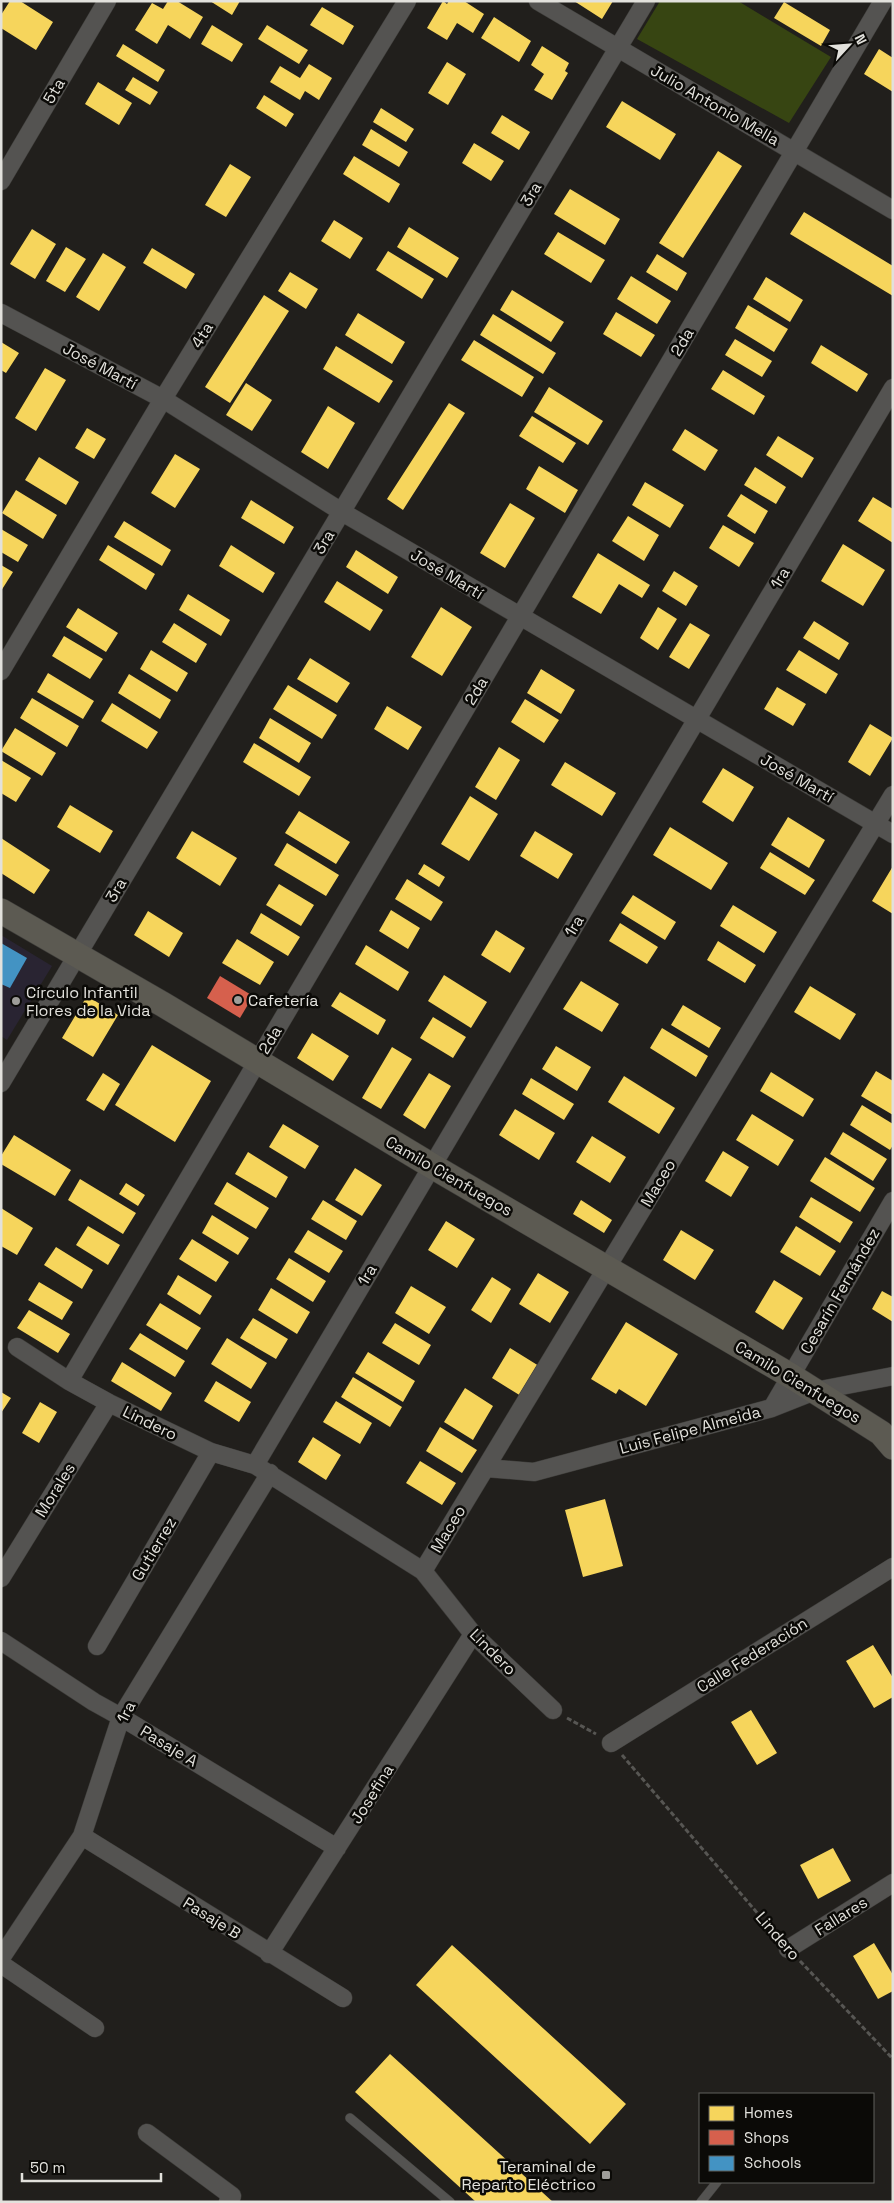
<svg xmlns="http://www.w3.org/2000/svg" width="894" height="2203" font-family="'Space Grotesk',sans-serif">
<rect width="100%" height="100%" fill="#211f1c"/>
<path fill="#292432" d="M1,935L52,966L7,1040L1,1036Z"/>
<path fill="#374512" d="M660,1H738L831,57L789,123L637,39Z"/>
<path fill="#f6d55c" d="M10,1H20L53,22L36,50L1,28V15Z
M168,1H177L203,17L190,39L168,25L157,44L135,30L152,3L163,9Z
M210,1H240L232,15Z
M443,1L447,4L449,1H464L484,14L473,33L457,23L447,40L427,28Z
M574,1H613L602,19Z
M784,2L830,30L821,46L774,18Z
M322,7L354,26L343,45L310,25Z
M494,17L531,41L519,62L481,38Z
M212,25L243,44L232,62L201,44Z
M267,25L308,50L299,64L258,39Z
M123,44L165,70L158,82L116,56Z
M542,46L569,63L565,71L568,73L552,100L534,90L544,74L531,65Z
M879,49L893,58V92L864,74Z
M447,62L466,74L448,105L428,93Z
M309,64L332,78L319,100L305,91L300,100L270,82L280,66L300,78Z
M133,77L158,92L150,105L125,90Z
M98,82L132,103L119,125L85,104Z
M264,95L294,114L286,127L256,108Z
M622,101L676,134L660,160L606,127Z
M381,108L414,129L406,142L373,122Z
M502,115L530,132L519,150L491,133Z
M371,129L408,152L399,167L362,145Z
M474,143L504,161L491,181L462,163Z
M718,151L742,166L683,258L659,243Z
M354,156L400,184L389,203L343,174Z
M230,164L251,177L226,217L205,205Z
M570,189L620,219L605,245L554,214Z
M804,212L893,266V296L790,234Z
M334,220L363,238L350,259L321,241Z
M409,227L459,258L447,278L397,247Z
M32,229L56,244L35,279L10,264Z
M558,232L605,260L591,283L544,254Z
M66,247L86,259L65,292L46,281Z
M152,248L195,274L186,289L143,263Z
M388,251L434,279L422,299L376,270Z
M103,253L126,267L99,311L76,297Z
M657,254L687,273L677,291L646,272Z
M290,272L318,289L306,309L278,291Z
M631,276L671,301L657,324L617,299Z
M766,277L803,300L790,322L753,299Z
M512,290L564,322L551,342L500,310Z
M264,295L289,311L230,403L205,387Z
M748,305L788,329L774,352L735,328Z
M616,312L655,335L641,357L603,334Z
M358,313L405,342L392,364L345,335Z
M493,314L556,353L543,374L480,335Z
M735,339L772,361L762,377L725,355Z
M474,340L534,377L522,397L461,360Z
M1,342L19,353L6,373L1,370Z
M821,345L868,374L857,392L811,363Z
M336,346L393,381L379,403L323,369Z
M45,368L66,380L36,431L15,418Z
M723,370L765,396L754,415L711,389Z
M246,383L272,400L252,431L226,415Z
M549,387L603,421L588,445L534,412Z
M449,403L465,413L403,510L387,499Z
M328,406L355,423L328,469L301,452Z
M532,416L576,443L563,463L519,436Z
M87,428L106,439L94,459L75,448Z
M685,429L718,450L705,471L672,450Z
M778,436L814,458L802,478L766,455Z
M175,454L200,469L175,508L151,493Z
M39,457L79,482L66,505L25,480Z
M539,466L578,490L565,513L526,489Z
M755,467L786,487L776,504L744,485Z
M645,482L684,505L670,528L632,505Z
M16,490L57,515L43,539L2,513Z
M741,494L768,511L755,534L727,516Z
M873,497L893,509V543L858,521Z
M251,500L294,527L284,544L241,518Z
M510,503L535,518L505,568L480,553Z
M628,516L659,535L644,561L612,541Z
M124,521L171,550L162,566L114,537Z
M723,525L754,543L739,567L709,548Z
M1,529L28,545L18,562L1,552Z
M843,544L885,570L863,606L821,581Z
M108,545L155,574L146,590L99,560Z
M231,545L275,573L263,593L219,566Z
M356,550L398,577L388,594L346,567Z
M598,553L650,585L642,598L619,584L601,614L572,597Z
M1,565L13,572L1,591Z
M674,571L698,586L686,606L662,591Z
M337,581L383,610L370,631L324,602Z
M188,594L230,620L221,636L179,610Z
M441,607L472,627L442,676L411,657Z
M658,607L677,619L658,650L640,638Z
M78,608L118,633L106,652L66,627Z
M814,621L849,643L839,660L803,638Z
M174,623L207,644L196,663L162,642Z
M690,623L710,635L689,669L669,657Z
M64,636L103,659L90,679L52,656Z
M151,650L188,673L177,692L140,669Z
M799,650L838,674L826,694L786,670Z
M310,658L350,683L337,703L297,679Z
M541,669L575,690L561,714L527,693Z
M48,673L94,701L83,719L37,692Z
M129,674L171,700L160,719L118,693Z
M288,685L337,715L322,739L273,709Z
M777,687L806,704L793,726L764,709Z
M32,698L79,726L67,747L20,718Z
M525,699L559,720L544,743L511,722Z
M112,703L158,732L147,749L101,721Z
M387,706L422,727L408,750L374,729Z
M270,718L311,743L299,763L259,738Z
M870,724L893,738L870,776L848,762Z
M15,728L56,753L42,776L1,751Z
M254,743L311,777L299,796L243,762Z
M499,747L520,760L496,800L475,787Z
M1,760L31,778L16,802L1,793Z
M565,762L616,793L602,816L551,785Z
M723,768L754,787L733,822L702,802Z
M470,796L498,814L469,861L441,844Z
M70,805L113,831L100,853L57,827Z
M299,811L350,842L336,864L285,833Z
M788,817L825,840L809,868L771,845Z
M670,827L728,863L711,890L653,855Z
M192,831L237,858L220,886L176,858Z
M535,831L573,854L558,879L520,856Z
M1,838L50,870L34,894L1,873Z
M287,843L339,875L326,896L274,865Z
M770,852L815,880L805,895L760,868Z
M424,864L445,877L439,887L418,874Z
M893,866V914L872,901Z
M407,879L443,902L431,921L395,899Z
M279,884L314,905L301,926L266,905Z
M633,895L676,922L665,940L621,913Z
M733,905L777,932L764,953L720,926Z
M391,910L420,928L408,949L379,931Z
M148,911L183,933L169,957L134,935Z
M261,913L300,937L288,956L250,933Z
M620,923L658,947L647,964L609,941Z
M496,930L525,948L510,973L481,955Z
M237,939L274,962L260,985L222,963Z
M718,941L756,965L745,983L707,960Z
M366,945L409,972L398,991L355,964Z
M444,975L487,1002L471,1028L428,1001Z
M581,981L619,1004L602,1032L563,1009Z
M810,986L856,1014L840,1040L794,1012Z
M340,992L386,1020L378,1035L331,1006Z
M87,996L118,1015L93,1057L62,1038Z
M683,1005L721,1028L709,1048L671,1025Z
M433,1017L466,1037L453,1058L420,1038Z
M662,1028L708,1056L696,1077L650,1048Z
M312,1033L349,1056L333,1081L297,1058Z
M152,1045L211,1081L175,1142L115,1105Z
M556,1046L591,1067L577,1091L542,1069Z
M392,1047L412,1059L381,1109L362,1098Z
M876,1071L893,1081V1115L861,1096Z
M771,1072L814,1099L803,1117L760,1091Z
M103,1073L120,1084L104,1111L86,1100Z
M429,1073L451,1086L425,1129L403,1115Z
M624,1076L675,1108L659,1134L608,1102Z
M531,1078L574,1104L564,1120L522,1094Z
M862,1105L893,1124V1145L890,1150L850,1125Z
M515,1109L555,1133L539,1160L499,1135Z
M752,1114L794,1140L778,1166L736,1140Z
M283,1124L319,1146L305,1169L269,1147Z
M843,1132L887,1159L873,1181L830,1154Z
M14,1135L71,1170L55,1196L1,1164V1156Z
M592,1136L626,1157L610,1183L576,1162Z
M723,1151L749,1167L731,1197L705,1181Z
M248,1152L288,1177L276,1198L235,1174Z
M825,1157L875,1188L860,1212L810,1181Z
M355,1168L382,1185L362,1216L335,1200Z
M80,1179L136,1213L123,1234L68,1200Z
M227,1182L269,1208L256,1229L214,1204Z
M126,1183L145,1195L138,1206L119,1194Z
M811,1197L853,1222L840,1243L799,1217Z
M323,1200L357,1221L346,1240L311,1219Z
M581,1200L612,1220L604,1233L573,1214Z
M1,1208L33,1228L17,1255L1,1246Z
M212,1215L249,1238L238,1255L202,1233Z
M446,1221L475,1239L457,1268L428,1250Z
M88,1226L120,1245L108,1265L76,1245Z
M796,1226L836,1251L820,1276L780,1252Z
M308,1230L343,1251L329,1273L294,1252Z
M681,1230L714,1250L695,1280L663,1260Z
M192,1239L229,1262L216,1282L179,1259Z
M56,1247L93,1270L82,1289L44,1265Z
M289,1258L326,1281L313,1302L276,1279Z
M538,1273L569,1292L550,1323L519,1304Z
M178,1275L212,1296L200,1315L167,1294Z
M492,1277L511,1289L491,1323L471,1310Z
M774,1280L803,1298L783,1330L755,1312Z
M39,1282L73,1302L62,1320L28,1300Z
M411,1286L446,1307L429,1334L395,1313Z
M271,1288L310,1312L297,1334L258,1310Z
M882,1291L893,1297V1322L872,1309Z
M160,1303L201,1328L187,1350L146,1325Z
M29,1310L70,1334L58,1353L17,1328Z
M253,1318L288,1339L276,1359L240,1338Z
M626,1322L678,1354L646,1406L619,1389L616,1394L591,1379Z
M395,1323L431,1345L419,1365L382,1343Z
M140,1333L185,1361L175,1377L129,1349Z
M227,1338L267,1363L251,1389L211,1364Z
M510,1348L539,1366L521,1396L492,1378Z
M368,1352L415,1381L403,1402L355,1373Z
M122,1362L172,1393L161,1411L111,1381Z
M353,1377L402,1407L390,1427L341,1397Z
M216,1381L251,1402L239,1422L204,1401Z
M465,1388L493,1406L473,1440L444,1422Z
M1,1392L11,1398L1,1413Z
M336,1401L372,1423L360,1444L323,1422Z
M40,1402L57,1412L39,1443L22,1433Z
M440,1427L477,1450L462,1473L426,1451Z
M313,1437L341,1455L326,1480L298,1462Z
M420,1461L456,1483L442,1505L406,1483Z
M605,1499L623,1566L583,1577L565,1510Z
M873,1645L893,1678V1697L874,1708L846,1661Z
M751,1710L777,1753L757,1765L731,1722Z
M833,1848L851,1881L818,1899L800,1865Z
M874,1943L893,1975V1991L878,1999L853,1956Z
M452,1945L626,2104L590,2144L416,1985Z
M390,2054L553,2202H476L355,2092Z"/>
<path fill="#d6604d" d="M220,976L253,996L240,1018L207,998Z"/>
<path fill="#4393c3" d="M1,943L27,958L10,988L1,984Z"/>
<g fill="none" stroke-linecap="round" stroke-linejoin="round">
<defs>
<path id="lane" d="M350,2118L450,2202
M701,2202L717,2182"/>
<path id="street" d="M538,1L893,210
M1,181L107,1
M1,313L163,399L342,512L893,834
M1,671L163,399L407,1
M1,1083L646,1
M17,1347L69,1381L109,1403L211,1452L255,1465L423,1571L473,1634L553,1710
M69,1381L883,1
M772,1408L893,1201
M255,1465L893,388
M486,1468L534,1472L772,1408L815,1391L893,1376
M423,1571L893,795
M1,1578L109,1403
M1,1641L94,1702L121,1717L337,1848
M97,1646L211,1452
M611,1743L893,1567
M82,1836L343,1998
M788,1949L893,1883
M269,1954L473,1634
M1,1958L82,1836L121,1717L270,1473
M1,1964L95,2028
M147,2133L232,2196L228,2202"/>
<path id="secondary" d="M1,911L164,1005L432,1166L791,1376L881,1433L893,1447"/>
</defs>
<use href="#lane" stroke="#3d3c39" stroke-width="10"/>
<use href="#street" stroke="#3d3c39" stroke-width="19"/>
<use href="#secondary" stroke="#3d3c39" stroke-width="26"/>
<path stroke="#575653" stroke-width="3" stroke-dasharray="5 2.5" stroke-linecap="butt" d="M567,1718L596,1734
M622,1755L777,1936
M800,1961L893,2059"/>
<use href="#lane" stroke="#545351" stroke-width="9"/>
<use href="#street" stroke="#545351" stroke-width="18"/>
<use href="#secondary" stroke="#5c5a52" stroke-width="25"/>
</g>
<g fill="#9e9d99" stroke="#0b0a07" stroke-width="2">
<circle cx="238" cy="1000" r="5"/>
<circle cx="16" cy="1001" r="5"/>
<rect x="601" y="2170" width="10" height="10" rx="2.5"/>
</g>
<g text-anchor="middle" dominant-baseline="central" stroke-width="5" stroke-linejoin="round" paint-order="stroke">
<g font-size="16" fill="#e2e1dc" stroke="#0b0a07">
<text transform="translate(54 91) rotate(-59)">5ta</text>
<text transform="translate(715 105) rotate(30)">Julio Antonio Mella</text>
<text transform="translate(531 194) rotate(-59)">3ra</text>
<text transform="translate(202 335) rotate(-58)">4ta</text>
<text transform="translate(682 342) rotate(-59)">2da</text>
<text transform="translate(100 366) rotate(28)">José Martí</text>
<text transform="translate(324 542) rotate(-59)">3ra</text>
<text transform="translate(447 574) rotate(31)">José Martí</text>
<text transform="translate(780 578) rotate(-59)">1ra</text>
<text transform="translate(476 691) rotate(-59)">2da</text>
<text transform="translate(797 778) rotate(30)">José Martí</text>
<text transform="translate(116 890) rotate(-59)">3ra</text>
<text transform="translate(574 926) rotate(-59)">1ra</text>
<text transform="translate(270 1040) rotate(-59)">2da</text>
<text transform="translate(449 1176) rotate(30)">Camilo Cienfuegos</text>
<text transform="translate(658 1183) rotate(-59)">Maceo</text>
<text transform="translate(367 1275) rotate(-59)">1ra</text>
<text transform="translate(840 1291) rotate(-60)">Cesarín Fernández</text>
<text transform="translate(798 1382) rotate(31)">Camilo Cienfuegos</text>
<text transform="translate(150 1423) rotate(26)">Lindero</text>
<text transform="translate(690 1430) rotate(-15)">Luis Felipe Almeida</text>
<text transform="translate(55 1490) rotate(-58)">Morales</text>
<text transform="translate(448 1529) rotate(-59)">Maceo</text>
<text transform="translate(154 1549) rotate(-59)">Gutierrez</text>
<text transform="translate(493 1652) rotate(45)">Lindero</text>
<text transform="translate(752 1655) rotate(-32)">Calle Federación</text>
<text transform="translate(126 1712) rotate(-63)">1ra</text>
<text transform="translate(169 1746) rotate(31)">Pasaje A</text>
<text transform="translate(372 1794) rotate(-58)">Josefina</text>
<text transform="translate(841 1916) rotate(-32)">Fallares</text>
<text transform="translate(212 1918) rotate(32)">Pasaje B</text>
<text transform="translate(778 1936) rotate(49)">Lindero</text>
</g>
<g font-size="16" fill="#e2e1dc" stroke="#0b0a07" text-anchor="start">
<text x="26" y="992">Círculo Infantil<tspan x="26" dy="18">Flores de la Vida</tspan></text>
<text x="248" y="1000">Cafetería</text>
<text x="596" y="2166" text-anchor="end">Teraminal de<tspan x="596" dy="18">Reparto Eléctrico</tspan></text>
</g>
</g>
<rect width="894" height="2203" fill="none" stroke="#e2e1dc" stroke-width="5"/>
<rect x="699" y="2093" width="175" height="90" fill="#0b0a07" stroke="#61605c"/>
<rect x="709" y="2106" width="25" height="15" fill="#f6d55c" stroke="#61605c"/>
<text x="744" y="2118" font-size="15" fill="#e2e1dc">Homes</text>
<rect x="709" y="2130" width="25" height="15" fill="#d6604d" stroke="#61605c"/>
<text x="744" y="2143" font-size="15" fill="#e2e1dc">Shops</text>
<rect x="709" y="2156" width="25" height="15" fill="#4393c3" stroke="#61605c"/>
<text x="744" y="2168" font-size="15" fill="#e2e1dc">Schools</text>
<g transform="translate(849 45) rotate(64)" stroke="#0b0a07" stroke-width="4" paint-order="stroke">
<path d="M0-4L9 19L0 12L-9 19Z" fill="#e2e1dc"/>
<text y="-8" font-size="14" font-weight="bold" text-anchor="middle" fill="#e2e1dc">N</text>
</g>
<path d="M22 2173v8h139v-8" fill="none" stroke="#e2e1dc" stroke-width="2.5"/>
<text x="30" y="2173" font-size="15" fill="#e2e1dc" stroke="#0b0a07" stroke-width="4" paint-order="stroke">50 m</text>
</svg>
